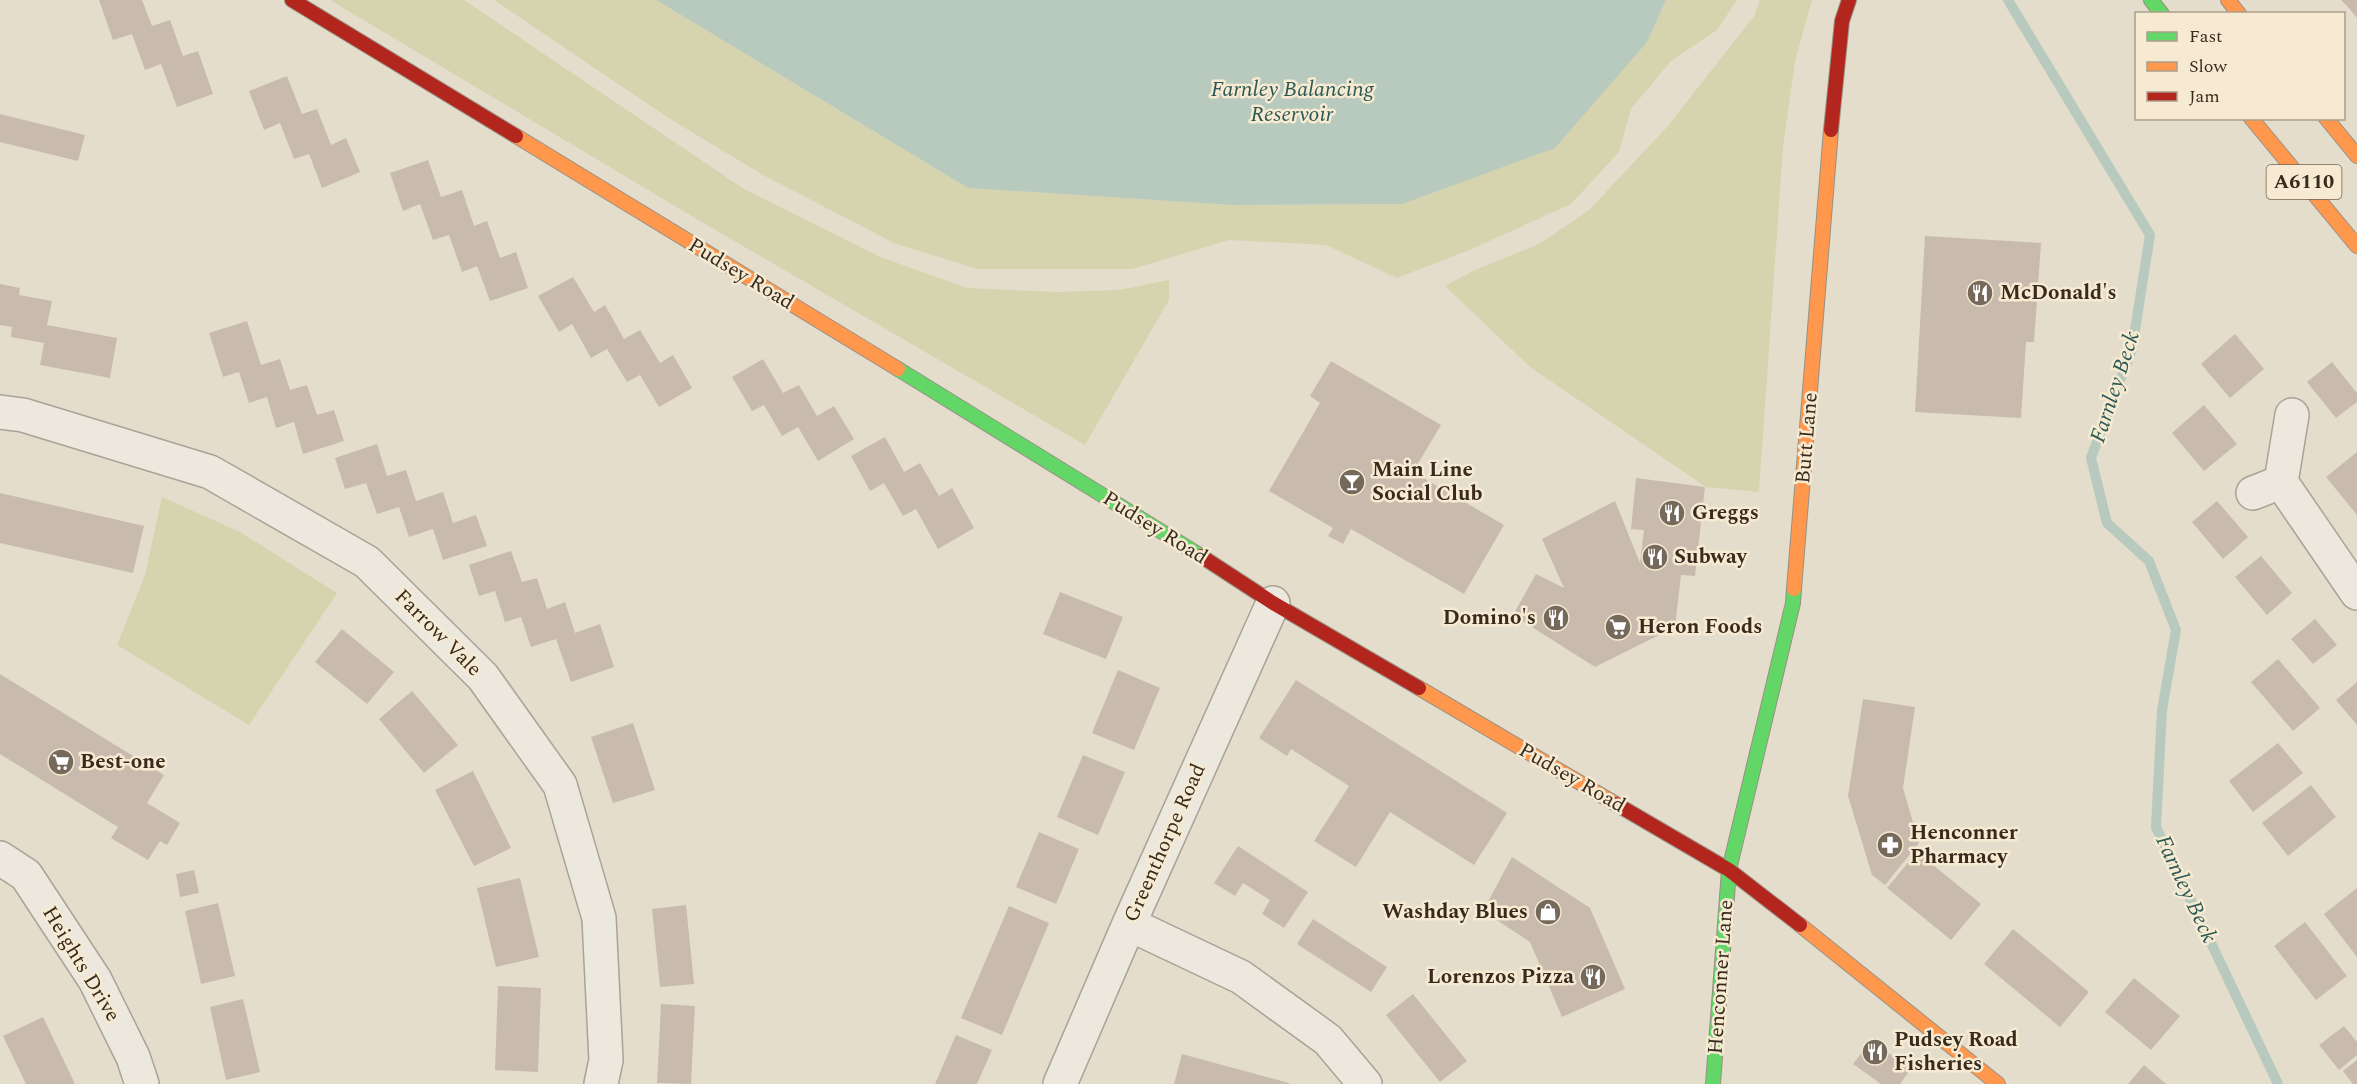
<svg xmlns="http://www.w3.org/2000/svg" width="2357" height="1084" font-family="Spectral,serif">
<rect width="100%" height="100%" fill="#e4ddcc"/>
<path fill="#d5d4ae" d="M330,0H464L744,189L883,258L967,288L1058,292L1119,290L1169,280V300L1085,445L700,221Z
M494,0H656L968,188L1232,205L1402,204L1647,42L1666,0H1737L1717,30L1671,61L1631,109L1619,152L1571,204L1472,249L1397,278L1326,245L1229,240L1132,269H977L894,243L765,176L670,119Z
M1760,0H1812L1795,61L1783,147L1759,492L1706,487L1530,367L1445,286L1475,270L1541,243L1589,210L1667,127L1754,16Z
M162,497L240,532L337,593L249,725L117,645L145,575Z"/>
<path fill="#b8c9be" d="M656,0H1666L1647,42L1555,148L1402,204L1232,205L968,188Z"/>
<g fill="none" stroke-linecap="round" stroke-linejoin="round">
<path stroke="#b8c9be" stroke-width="10" d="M2008,0L2150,235L2132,349L2091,458L2107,523L2149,561L2176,630L2162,710L2156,827L2278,1084"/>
</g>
<path fill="#c8bbad" d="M99,0H142L152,26L170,20L183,56L198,51L213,94L177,107L161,64L145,70L132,34L113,40Z
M2341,0H2357V18L2348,7Z
M287,76L302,114L317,109L331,145L346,138L360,172L322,188L309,154L294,159L280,123L264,130L249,91Z
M0,114L85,135L78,161L0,142Z
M428,160L441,197L462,190L474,226L487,221L500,258L516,252L528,288L490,301L477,266L462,272L449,235L433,240L420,204L403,211L390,173Z
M1925,236L2041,243L2034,342H2026L2021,418L1915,412Z
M573,277L594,312L605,305L624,339L640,330L660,363L673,355L692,388L659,407L640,375L627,382L607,349L591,358L572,324L559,332L538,296Z
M0,284L20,288L19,295L52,301L47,325L117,338L110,378L40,365L44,343L11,337L12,327L0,325Z
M247,321L261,365L280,359L290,390L307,385L317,415L334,410L344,441L303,454L294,422L276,428L267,397L249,403L239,372L223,377L209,333Z
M2235,334L2264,369L2230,398L2201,364Z
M763,359L783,393L799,385L817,416L834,406L854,439L818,461L798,427L782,436L764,405L752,411L732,377Z
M1331,361L1441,425L1413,472L1504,525L1464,594L1351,529L1343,544L1328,536L1333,528L1269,491L1320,403L1310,396Z
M2332,362L2357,393V402L2336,418L2307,382Z
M2204,405L2237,444L2204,471L2172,433Z
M885,437L904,472L920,463L939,496L952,488L974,528L938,549L916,509L903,516L884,483L870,491L851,456Z
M377,444L387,476L406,470L416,501L443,492L453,523L476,515L487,546L443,560L433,529L409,537L399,507L377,514L366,483L345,489L335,458Z
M2357,452V515L2326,477Z
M1636,478L1705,487L1695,576L1681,575L1675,627L1595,667L1513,615L1536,574L1564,588L1542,539L1615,501L1640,563L1644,530L1631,529Z
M0,493L144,526L133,573L0,543Z
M2217,501L2248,537L2223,559L2192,522Z
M511,551L522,582L537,578L547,609L565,602L575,633L600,624L614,667L571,682L556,639L531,647L521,617L505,622L495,591L479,596L469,565Z
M2261,556L2292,593L2267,615L2235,577Z
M1060,592L1123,617L1106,659L1043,634Z
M2315,619L2337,645L2313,664L2291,639Z
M342,629L394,672L367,704L315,662Z
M2278,659L2320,708L2293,731L2251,682Z
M1118,670L1160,688L1134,750L1092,733Z
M0,674L164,775L147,803L180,823L167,845L160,841L148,860L111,838L118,827L0,754Z
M1296,680L1507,813L1474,865L1390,812L1356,867L1314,841L1349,786L1291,749L1287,756L1259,738Z
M2357,682V725L2336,700Z
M412,691L458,745L424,773L379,719Z
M1863,699L1915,707L1903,788L1919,843L1885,885L1872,875L1848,796Z
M633,723L655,790L613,803L591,737Z
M2278,743L2303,773L2253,812L2229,781Z
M1083,755L1125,772L1098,835L1057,817Z
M473,771L511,848L474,866L435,790Z
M2311,785L2336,817L2288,856L2262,823Z
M1039,832L1079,849L1056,904L1016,887Z
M1238,846L1308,892L1284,928L1262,914L1270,900L1243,883L1235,896L1214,883Z
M1917,852L1981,904L1951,940L1887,888Z
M1512,857L1590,908L1625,989L1562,1017L1530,942L1483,911Z
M194,870L199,893L180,897L176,874Z
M520,878L539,957L496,967L477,888Z
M2357,888V957L2324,914Z
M218,903L235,976L201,984L185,911Z
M686,905L694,984L660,987L652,909Z
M1009,906L1049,923L1002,1035L961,1018Z
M1313,919L1387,967L1371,992L1297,944Z
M2305,922L2347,976L2316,1000L2274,946Z
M2013,929L2089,992L2060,1027L1984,964Z
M2134,978L2180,1016L2151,1050L2105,1012Z
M498,986L541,988L538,1072L495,1070Z
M1413,994L1467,1061L1440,1082L1386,1015Z
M243,999L260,1072L226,1080L210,1007Z
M661,1004L695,1006L691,1084L657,1083Z
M43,1017L75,1084H26L3,1036Z
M2344,1026L2357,1042V1055L2339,1070L2319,1045Z
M956,1035L992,1050L977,1084H935Z
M1871,1040L1911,1069L1900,1084H1881L1853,1064Z
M1182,1054L1289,1083V1084H1174Z
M2357,1060V1084H2353L2343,1071Z
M2144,1065L2166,1084H2128Z"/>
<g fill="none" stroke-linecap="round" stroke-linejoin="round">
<defs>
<path id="street" d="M0,412L23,415L210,472L367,562L483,677L560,785L599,918L606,1060L601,1084
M2281,482L2292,415
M2253,493L2281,482L2357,593
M0,858L26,875L95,980L133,1057L142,1084
M1129,924L1241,977L1328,1040L1365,1084
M1060,1084L1129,924L1273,603"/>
<path id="fast" d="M2151,0L2162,14
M898,369L1201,556
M1713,1084L1729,870L1793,603L1794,589"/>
<path id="slow" d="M2228,0L2239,14
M2251,118L2357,246
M2326,118L2357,156
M516,136L898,369
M1794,589L1831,130
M1419,688L1616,804
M1800,925L1998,1084"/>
<path id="jam" d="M292,0L516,136
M1831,130L1842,21L1849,0
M1201,556L1273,603L1419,688
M1616,804L1729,870L1800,925"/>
</defs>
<use href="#street" stroke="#a9a296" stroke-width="36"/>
<use href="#fast" stroke="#999185" stroke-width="16"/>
<use href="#slow" stroke="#999185" stroke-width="16"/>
<use href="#jam" stroke="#999185" stroke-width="16"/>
<use href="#street" stroke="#ece8de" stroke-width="33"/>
<use href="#fast" stroke="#63d668" stroke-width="14"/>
<use href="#slow" stroke="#ff974d" stroke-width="14"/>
<use href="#jam" stroke="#b3261e" stroke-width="14"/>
</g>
<defs>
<symbol id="restaurant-disc" viewBox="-11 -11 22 22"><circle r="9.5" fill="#75695b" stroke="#f6ebd2"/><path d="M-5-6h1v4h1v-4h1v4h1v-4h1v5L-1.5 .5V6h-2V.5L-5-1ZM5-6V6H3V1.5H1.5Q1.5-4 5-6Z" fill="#fff"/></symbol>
<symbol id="bar-disc" viewBox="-11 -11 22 22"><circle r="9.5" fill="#75695b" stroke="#f6ebd2"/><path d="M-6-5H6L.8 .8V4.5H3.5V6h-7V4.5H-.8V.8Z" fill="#fff"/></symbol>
<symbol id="supermarket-disc" viewBox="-11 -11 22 22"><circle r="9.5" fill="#75695b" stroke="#f6ebd2"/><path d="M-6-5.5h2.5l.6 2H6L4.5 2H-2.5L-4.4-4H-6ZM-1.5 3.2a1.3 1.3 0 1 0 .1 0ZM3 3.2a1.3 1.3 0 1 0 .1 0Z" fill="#fff"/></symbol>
<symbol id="pharmacy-disc" viewBox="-11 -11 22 22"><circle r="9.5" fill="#75695b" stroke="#f6ebd2"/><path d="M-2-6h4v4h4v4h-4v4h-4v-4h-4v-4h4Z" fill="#fff"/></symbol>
<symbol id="shop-disc" viewBox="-11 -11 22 22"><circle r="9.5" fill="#75695b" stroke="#f6ebd2"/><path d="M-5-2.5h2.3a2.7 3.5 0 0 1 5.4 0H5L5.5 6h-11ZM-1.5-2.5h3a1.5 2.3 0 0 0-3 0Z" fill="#fff"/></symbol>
</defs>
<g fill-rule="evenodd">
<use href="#restaurant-disc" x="1965" y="278" width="30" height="30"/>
<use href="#bar-disc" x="1337" y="467" width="30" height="30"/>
<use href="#restaurant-disc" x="1657" y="498" width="30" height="30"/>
<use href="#restaurant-disc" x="1640" y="542" width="30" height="30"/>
<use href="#restaurant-disc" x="1541" y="603" width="30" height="30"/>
<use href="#supermarket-disc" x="1603" y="612" width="30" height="30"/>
<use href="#supermarket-disc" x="46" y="747" width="30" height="30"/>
<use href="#pharmacy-disc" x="1875" y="830" width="30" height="30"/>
<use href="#shop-disc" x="1533" y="897" width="30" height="30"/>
<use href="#restaurant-disc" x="1578" y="962" width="30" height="30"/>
<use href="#restaurant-disc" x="1860" y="1037" width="30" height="30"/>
</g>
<g text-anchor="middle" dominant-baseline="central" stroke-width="5" stroke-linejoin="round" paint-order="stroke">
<rect fill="#f6ebd2" stroke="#726454" stroke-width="1.5" x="2266.5" y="165" width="75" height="34" rx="4.5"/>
<g font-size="20" font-weight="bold" fill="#392a1e">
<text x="2304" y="182">A6110</text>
</g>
<g font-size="21" fill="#392a1e" stroke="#f6ebd2">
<text transform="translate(741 274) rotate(31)">Pudsey Road</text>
<text transform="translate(1807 438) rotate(-85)">Butt Lane</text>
<text transform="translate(1155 528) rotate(32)">Pudsey Road</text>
<text transform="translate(438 633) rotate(45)">Farrow Vale</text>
<text transform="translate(1572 778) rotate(30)">Pudsey Road</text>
<text transform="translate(1165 843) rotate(-66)">Greenthorpe Road</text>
<text transform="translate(81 964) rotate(59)">Heights Drive</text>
<text transform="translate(1721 977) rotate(-86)">Henconner Lane</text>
</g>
<g font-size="21" font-weight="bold" fill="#392a1e" stroke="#f6ebd2" text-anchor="start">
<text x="2000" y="293">McDonald's</text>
<text x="1372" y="470">Main Line<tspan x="1372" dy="24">Social Club</tspan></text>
<text x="1692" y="513">Greggs</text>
<text x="1674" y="557">Subway</text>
<text x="1536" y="618" text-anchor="end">Domino's</text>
<text x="1638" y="627">Heron Foods</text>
<text x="80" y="762">Best-one</text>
<text x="1910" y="833">Henconner<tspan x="1910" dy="24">Pharmacy</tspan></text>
<text x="1528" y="912" text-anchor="end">Washday Blues</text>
<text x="1574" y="977" text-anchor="end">Lorenzos Pizza</text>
<text x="1894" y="1040">Pudsey Road<tspan x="1894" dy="24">Fisheries</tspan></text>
</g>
<g font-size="22" font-style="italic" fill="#2c5955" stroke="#f6ebd2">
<text x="1292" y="89">Farnley Balancing<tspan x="1292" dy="25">Reservoir</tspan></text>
<text transform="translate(2115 387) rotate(-72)">Farnley Beck</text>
<text transform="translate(2186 889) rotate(65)">Farnley Beck</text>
</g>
</g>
<rect x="2135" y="12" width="210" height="108" fill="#f6ebd2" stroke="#aa9e8a" stroke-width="1.5"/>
<rect x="2147" y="32" width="30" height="9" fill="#63d668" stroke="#aa9e8a" stroke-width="1.5"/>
<text x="2189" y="42" font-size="18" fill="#392a1e">Fast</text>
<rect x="2147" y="62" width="30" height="9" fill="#ff974d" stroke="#aa9e8a" stroke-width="1.5"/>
<text x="2189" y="72" font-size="18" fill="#392a1e">Slow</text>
<rect x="2147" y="92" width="30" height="9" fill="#b3261e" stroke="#aa9e8a" stroke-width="1.5"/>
<text x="2189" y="102" font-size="18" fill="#392a1e">Jam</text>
</svg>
